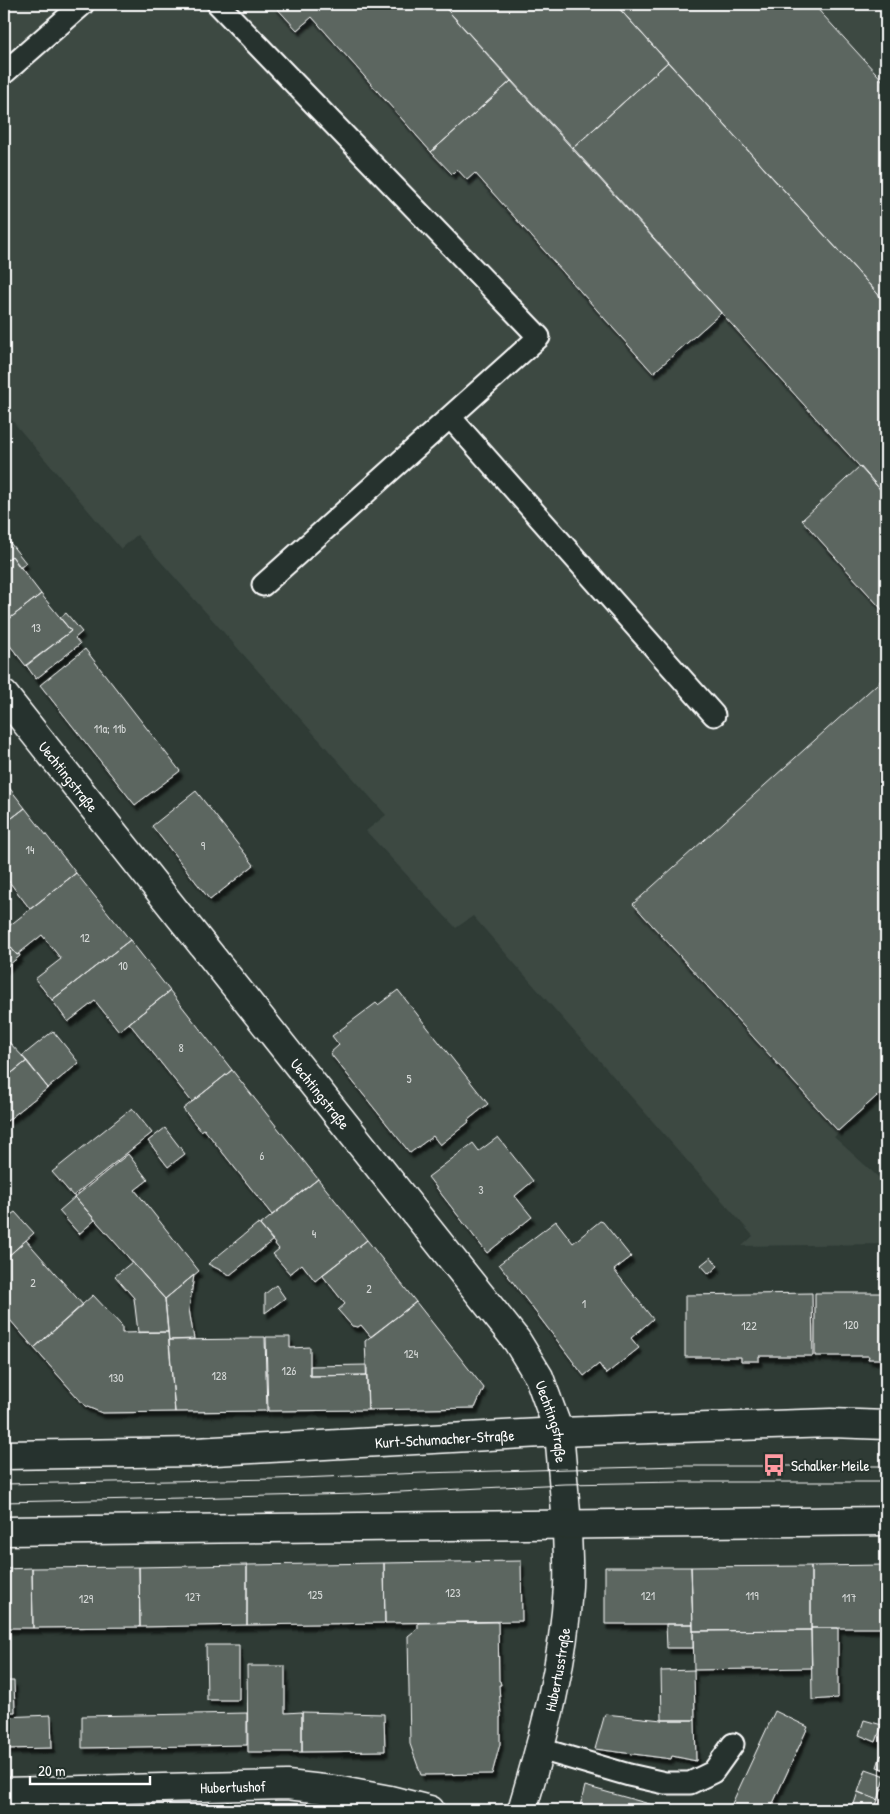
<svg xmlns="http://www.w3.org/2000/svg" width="890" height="1814" font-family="'Patrick Hand',sans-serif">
<defs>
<filter id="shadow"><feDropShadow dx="3" dy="5.5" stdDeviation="1" flood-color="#0009"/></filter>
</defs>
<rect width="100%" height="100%" fill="#2f3b35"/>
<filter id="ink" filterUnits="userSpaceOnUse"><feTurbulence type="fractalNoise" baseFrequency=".02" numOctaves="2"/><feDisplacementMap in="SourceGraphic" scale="10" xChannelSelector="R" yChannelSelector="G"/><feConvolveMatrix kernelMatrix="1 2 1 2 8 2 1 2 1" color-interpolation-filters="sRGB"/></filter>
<g filter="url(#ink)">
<path fill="#3c4842" d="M4,4H886V1090L834,1137L886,1184V1244L742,1246L753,1236L473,916L456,928L366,831L386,815L137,535L121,549L4,411Z"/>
<path fill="#5b6661" stroke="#fff" filter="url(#shadow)" d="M273,4H442L511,81L431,152L312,17L297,30Z
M442,4H615L668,62L573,148Z
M615,4H813L886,84V303Z
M668,62L886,303V496L573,148Z
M511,81L721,313L653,373L475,173L467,180L457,169L452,174L431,152Z
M860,466L886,496V614L802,520Z
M7,539L26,563L20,568L12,556L4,562V542Z
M12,556L41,594L4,623V562Z
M41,594L71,631L26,666L4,638V623Z
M66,613L82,632L75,638L80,644L36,679L26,665L71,631L60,618Z
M85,649L180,771L135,805L40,685Z
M886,676V1088L838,1131L633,904Z
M4,781L25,808L4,824Z
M196,791L254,865L210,900L152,826Z
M25,808L76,873L30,909L4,875V824Z
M76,873L130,940L52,1000L35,979L61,959L42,935L17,955L4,939V930Z
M4,939L17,955L19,954L20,956L4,969Z
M130,940L170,991L119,1031L95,1001L68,1022L52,1000Z
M398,990L488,1104L468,1120L469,1122L440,1145L433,1136L410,1153L330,1053L339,1045L332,1036L376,1003L378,1005Z
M170,991L232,1070L192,1102L129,1023Z
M53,1031L79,1063L48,1088L22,1056Z
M6,1039L27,1061L4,1079V1041Z
M27,1061L48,1088L7,1121L4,1118V1079Z
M232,1070L318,1179L272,1215L204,1129L201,1131L183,1109Z
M132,1108L152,1133L73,1196L52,1172Z
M165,1128L185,1154L168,1167L148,1141Z
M498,1137L533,1181L515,1196L532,1217L487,1253L428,1177L473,1143L479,1151Z
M128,1154L148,1180L135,1190L199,1271L165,1299L75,1197Z
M318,1179L367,1240L315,1281L302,1264L290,1274L273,1254L279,1249L260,1225Z
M75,1197L95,1220L79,1234L59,1211Z
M4,1211L9,1216L15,1212L34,1233L4,1260Z
M556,1221L573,1243L600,1221L603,1222L631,1257L614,1270L653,1319L631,1338L639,1348L606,1374L599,1364L584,1376L499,1264Z
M257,1224L260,1225L273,1240L230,1275L208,1264Z
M26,1240L83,1305L34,1348L4,1313V1260Z
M367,1240L416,1302L371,1337L361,1325L358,1327L352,1326L338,1310L345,1304L322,1275Z
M711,1257L718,1266L709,1274L701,1265Z
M132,1262L165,1299L168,1332H138L134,1298L115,1276Z
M194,1275L189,1309L194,1339L169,1340L165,1299Z
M276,1285L285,1298L265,1313V1294Z
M812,1293L813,1356H759V1361H741V1357H685V1295Z
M815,1293H886L885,1359H868L869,1356H815Z
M93,1295L122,1326V1333L168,1332L175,1412L102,1413L85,1406L34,1348Z
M416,1302L484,1388L475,1408L368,1410L365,1341Z
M250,1337H265L267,1411L175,1412L169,1340L250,1339Z
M266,1337H290V1348L310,1347V1376L367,1375L368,1410L268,1411Z
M367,1365V1375L310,1376V1366Z
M521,1561L522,1621L385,1623L384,1563Z
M384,1563L385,1623L247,1625V1565Z
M247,1565V1625L140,1627L139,1567Z
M886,1565V1628H811V1566Z
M811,1566V1630L693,1631L691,1567Z
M139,1567L140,1627L33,1628L32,1568Z
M605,1567H691L693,1624H605Z
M32,1568L33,1628H4V1569Z
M498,1622L499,1681H500L501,1685H499L501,1717H500V1744L492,1774L421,1775L410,1744L408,1636L418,1628V1623Z
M666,1624H693V1648H667Z
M811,1628H838V1698L812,1700Z
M811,1630L812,1668L694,1670L693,1631Z
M206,1645H239V1700H207Z
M247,1666H285V1713L302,1712V1752H248Z
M694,1670L695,1720H662L661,1671Z
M4,1681H14L15,1712H4Z
M775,1711L808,1727L770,1810H729Z
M302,1712L384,1714L385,1751L302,1752Z
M247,1713V1745L82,1748V1716Z
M605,1714L662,1720H695L696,1761L672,1756L671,1759L595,1749Z
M51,1715L52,1748L4,1749V1717Z
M864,1720L882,1725L876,1742L859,1735Z
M881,1755L886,1757V1770L877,1767Z
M866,1769L886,1776L878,1800L858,1792Z
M585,1786L671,1810H579Z
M858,1792L878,1800L874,1810H852Z"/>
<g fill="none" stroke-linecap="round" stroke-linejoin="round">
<defs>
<path id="service" d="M218,4L539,337L263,585
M4,73L83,4
M450,417L714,715
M540,1749L629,1775L665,1783H690L713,1772L733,1744"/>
<g id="minor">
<path id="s1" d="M4,1792L287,1785L341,1791L390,1800L430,1810"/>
<path id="s2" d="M522,1810C544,1736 564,1663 568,1586C569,1565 567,1545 567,1524"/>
</g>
<g id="tertiary">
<path id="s3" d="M4,695L517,1341L539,1377L559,1432L567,1524"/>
</g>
<g id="primary">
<path id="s4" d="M4,1455L196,1452L559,1432L831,1423L886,1425"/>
<path d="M4,1531L886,1521"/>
</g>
</defs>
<use href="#service" stroke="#fff" stroke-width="25"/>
<use href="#minor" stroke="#fff" stroke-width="31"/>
<use href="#tertiary" stroke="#fff" stroke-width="31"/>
<use href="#primary" stroke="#fff" stroke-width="31"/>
<use href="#service" stroke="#26332d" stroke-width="21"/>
<use href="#minor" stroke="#26332d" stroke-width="28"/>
<use href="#tertiary" stroke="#26332d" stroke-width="28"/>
<use href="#primary" stroke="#26332d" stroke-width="28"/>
<path stroke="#fff" stroke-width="1" d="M4,1484L276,1479L423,1473L680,1466H886
M4,1502L359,1494L564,1484L681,1482H886"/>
</g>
</g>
<defs>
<symbol id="bus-bare" viewBox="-9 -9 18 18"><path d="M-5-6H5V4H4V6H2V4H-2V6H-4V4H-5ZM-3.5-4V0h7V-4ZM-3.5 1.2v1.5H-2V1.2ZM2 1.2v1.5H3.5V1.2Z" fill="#ff9aa2" stroke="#26332d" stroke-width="2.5" paint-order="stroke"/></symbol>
</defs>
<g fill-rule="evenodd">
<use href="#bus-bare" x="758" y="1449" width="32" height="32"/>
</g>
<g text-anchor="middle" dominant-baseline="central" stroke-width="4" stroke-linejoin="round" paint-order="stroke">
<g font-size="12" fill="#d6d9d8">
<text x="36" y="627">13</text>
<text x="110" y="728">11a; 11b</text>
<text x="203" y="845">9</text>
<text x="30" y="849">14</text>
<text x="85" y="937">12</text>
<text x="123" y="965">10</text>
<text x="181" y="1047">8</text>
<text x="409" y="1078">5</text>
<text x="262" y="1155">6</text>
<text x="481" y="1189">3</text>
<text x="314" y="1233">4</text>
<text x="33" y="1282">2</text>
<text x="369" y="1288">2</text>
<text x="584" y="1303">1</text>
<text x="851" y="1324">120</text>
<text x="749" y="1325">122</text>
<text x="411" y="1353">124</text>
<text x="289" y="1370">126</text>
<text x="219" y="1375">128</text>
<text x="116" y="1377">130</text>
<text x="453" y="1592">123</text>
<text x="315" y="1594">125</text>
<text x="648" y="1595">121</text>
<text x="752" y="1595">119</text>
<text x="193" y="1596">127</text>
<text x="849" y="1597">117</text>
<text x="86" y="1598">129</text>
</g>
<g font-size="15" fill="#fff" stroke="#26332d">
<text stroke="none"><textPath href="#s3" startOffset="104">Uechtingstraße</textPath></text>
<text stroke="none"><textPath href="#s3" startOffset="509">Uechtingstraße</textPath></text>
<text stroke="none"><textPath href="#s3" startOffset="914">Uechtingstraße</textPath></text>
<text stroke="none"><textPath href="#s4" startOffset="441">Kurt-Schumacher-Straße</textPath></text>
<text stroke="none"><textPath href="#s2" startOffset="145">Hubertusstraße</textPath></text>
<text stroke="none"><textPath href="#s1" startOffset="229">Hubertushof</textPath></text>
</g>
<g font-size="15" fill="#fff" stroke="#26332d" text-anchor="start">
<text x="791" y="1465">Schalker Meile</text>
</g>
</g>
<rect width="890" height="1814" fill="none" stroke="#26332d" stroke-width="20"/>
<rect x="10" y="10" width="870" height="1794" fill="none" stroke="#fff" stroke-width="2" filter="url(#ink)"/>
<path d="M30 1776v8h120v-8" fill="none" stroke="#ffffff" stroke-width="2.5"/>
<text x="38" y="1776" font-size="15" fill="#ffffff" stroke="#26332d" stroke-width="4" paint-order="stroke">20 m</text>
</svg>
